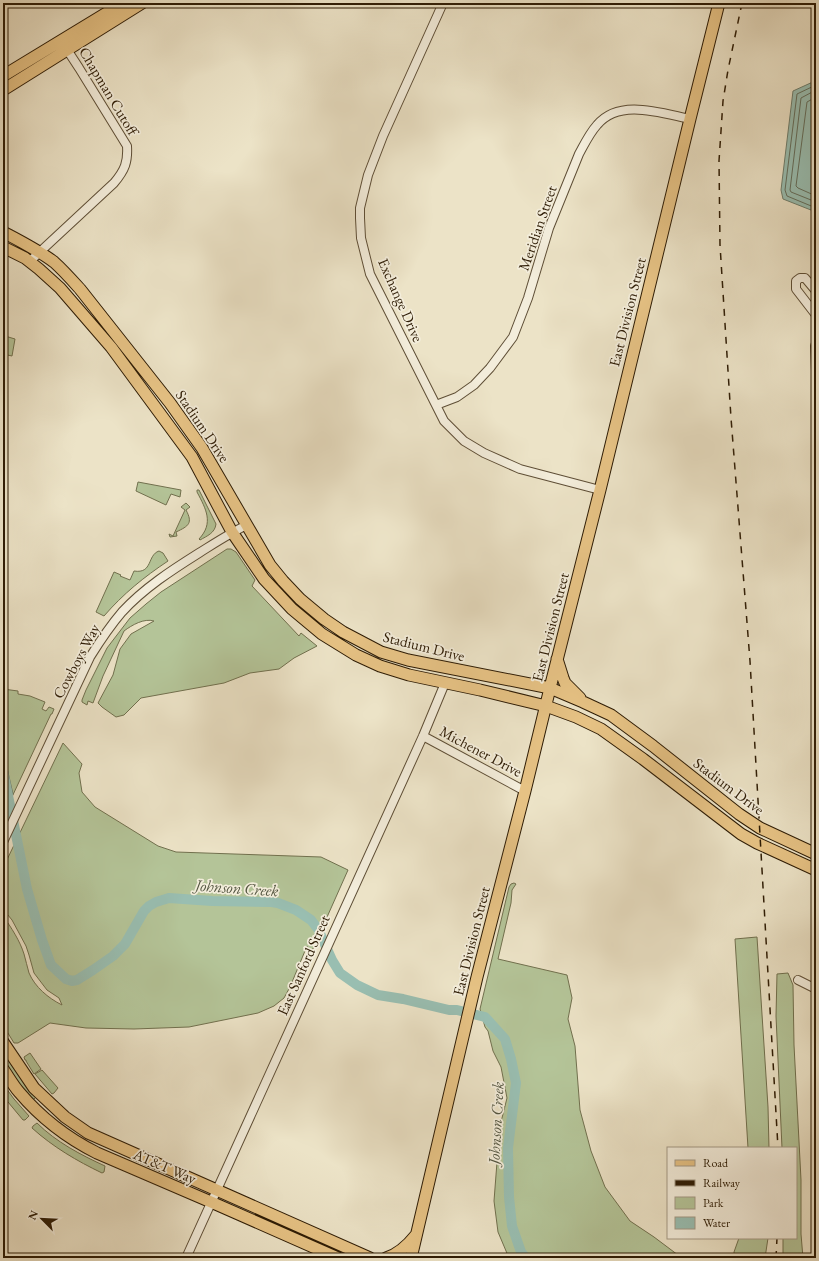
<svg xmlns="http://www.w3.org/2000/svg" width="819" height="1261" font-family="'EB Garamond',serif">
<rect width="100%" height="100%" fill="#ece3c7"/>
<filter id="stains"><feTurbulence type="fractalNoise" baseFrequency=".005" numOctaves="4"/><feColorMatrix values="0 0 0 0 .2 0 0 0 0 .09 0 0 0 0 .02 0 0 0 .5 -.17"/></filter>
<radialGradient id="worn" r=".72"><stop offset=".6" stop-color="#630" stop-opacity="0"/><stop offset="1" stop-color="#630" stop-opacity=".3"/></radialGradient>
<path fill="#b4c498" stroke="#71704e" d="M5,336L15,339L12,356L3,354V341Z
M138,482L181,490L180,497L171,494L166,505L136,491Z
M197,490H199L216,524C215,533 207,536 200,540L199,539C214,523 206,509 197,492Z
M186,503L190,507L186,510C193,523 189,526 176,532L177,536L170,537L169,534L173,536L185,510L181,507Z
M227,549H231L236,552L255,580L252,586L299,636L301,633L317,646L294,658L279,669L250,673L224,683L141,698L124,715L116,717L102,707L98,703L113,675L120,649L131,634L154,621C144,618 132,625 124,631L103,676L93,703L88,701L87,705L82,702V700L86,690L107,648L130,618L146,604L161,592Z
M159,551L163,553L168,561C144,577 123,594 104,616L96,612L114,572L121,575L120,576L130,580L134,571C153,574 147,555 159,551Z
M3,689L18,691V694L30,696L45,702L42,709L46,711L49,707L54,709L52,714H51L3,816Z
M63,743L82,764L79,773L82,792L95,807L158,846L176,852L321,857L348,870L311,953L307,946L290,987L284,998L274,1006L258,1013L189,1027L134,1029L86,1028L50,1023L18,1043H14L3,1025V916C11,927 20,941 24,954C26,960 27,967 29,973C35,987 48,998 62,1005L59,998L47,990L34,973L29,955L26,946L12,920L3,909V868Z
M514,883L516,884L512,890L511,903L498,959L567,975L572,998L568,1019L575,1046L580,1110L591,1151L605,1187L630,1221L654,1237L682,1258H509L498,1232L494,1201L497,1162L495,1141L498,1126L502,1118L507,1098L501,1067L493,1051L488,1031L485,1027L480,1009L509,887L511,884Z
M757,937L768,1107L769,1148H748L735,939Z
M788,973L793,985L794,1045L801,1180V1234L803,1258H783V1238H796V1148H782L776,1016L777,974Z
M3,1053L27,1086L36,1097L33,1100C24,1089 3,1067 3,1053Z
M30,1053L41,1069L34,1074L26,1061V1060H25L24,1057Z
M42,1070L58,1088L54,1093L52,1094L35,1074Z
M3,1084L14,1099L29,1116L25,1120H23L3,1096Z
M37,1123C56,1142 81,1155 105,1166L104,1172L102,1173C77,1161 53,1147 32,1128L33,1126Z
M739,1238H768L765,1258H734V1252Z"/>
<path fill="#99beb1" stroke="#6e7d6c" d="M815,81L816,82V212L783,199L781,190L793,91Z
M3,759L7,768L13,794L8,806L3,787Z"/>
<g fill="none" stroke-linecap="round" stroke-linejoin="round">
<path stroke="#646d5b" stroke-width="1" d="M816,85L797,94L785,190L787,196L816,208
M816,90L801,98L790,190L791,192L816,202
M816,97L807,102L796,186L798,188L816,196"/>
<path stroke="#99beb1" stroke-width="10" d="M3,771L27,889L42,940L51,965L66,979L72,981L77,980L93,970L113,956L125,944L144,911L149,906L156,902L169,898L212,901L271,902L278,903L296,910L311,920L318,929L332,960L340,973L357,985L378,995L403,999L449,1010H457L485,1017L505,1039L511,1059L516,1083L508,1148L509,1197L512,1226L521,1252L526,1258"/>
<defs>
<path id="minor" d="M443,3L383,136L368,175L360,208V218L361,238L370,274L444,421L464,441L484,453L520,469L600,490
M29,262L114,183C125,170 128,162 127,146L79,68L64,45
M816,291L805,278H800L796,281V289L816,315
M816,343L815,346L816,371
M436,405L457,397L474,385L490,368L513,337L528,298L549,228L579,154C584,145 589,134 597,125C619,98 661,113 690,119
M423,736L525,791
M3,842L90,657C100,641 110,626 122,612C144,588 172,570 199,553C215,543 230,533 247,525
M798,980L816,989
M186,1258L423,736L445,683"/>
<path id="major" d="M3,76L123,3
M3,90L142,3
M3,232C20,241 38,250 54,262C63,270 71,279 80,289L170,403L202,448L270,565L283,581L300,599L324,619L343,632L381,652L408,660L550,688L583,702L611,715L653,746L739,814L760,828L816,854
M3,247L25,258L39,269L60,288L111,347L192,457L232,532L264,579L292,609L322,634L356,655L380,666L409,675L480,690L546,706L576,717L601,729L643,759L741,834L757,843L816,870
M557,659L563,678L565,683L580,698
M3,1042L34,1088L65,1117L88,1133L370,1258
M3,1069C8,1076 13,1085 19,1092C41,1118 67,1138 97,1153L211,1202L338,1258
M386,1258C399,1254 408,1245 416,1235
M411,1258L477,977L525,791L550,688L600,490L690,119L719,3"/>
</defs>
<use href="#minor" stroke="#5e4e36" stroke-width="10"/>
<use href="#major" stroke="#2e1c05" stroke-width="13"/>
<use href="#minor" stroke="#f3eddb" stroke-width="8"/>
<use href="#major" stroke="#e6c284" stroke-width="11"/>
<path stroke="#2e1c05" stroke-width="1.5" stroke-dasharray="7 7" stroke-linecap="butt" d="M742,3L728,70L723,101L719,161L720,245L731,418L750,661L778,1148
M776,1258L777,1238"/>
</g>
<g text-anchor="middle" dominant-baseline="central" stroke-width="3.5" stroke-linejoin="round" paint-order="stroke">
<g font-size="15" fill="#2e1c05" stroke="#f3eddb">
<text transform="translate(109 91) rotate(59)">Chapman Cutoff</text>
<text transform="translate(537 228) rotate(-71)">Meridian Street</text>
<text transform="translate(401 300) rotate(66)">Exchange Drive</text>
<text transform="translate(627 312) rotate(-76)">East Division Street</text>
<text transform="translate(203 426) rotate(56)">Stadium Drive</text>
<text transform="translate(550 627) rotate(-76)">East Division Street</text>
<text transform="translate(424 646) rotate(14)">Stadium Drive</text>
<text transform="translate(76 661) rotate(-62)">Cowboys Way</text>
<text transform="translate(481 751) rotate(28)">Michener Drive</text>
<text transform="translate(729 786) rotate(37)">Stadium Drive</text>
<text transform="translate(471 941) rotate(-76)">East Division Street</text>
<text transform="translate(303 965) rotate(-66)">East Sanford Street</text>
<text transform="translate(165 1166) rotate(23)">AT&amp;T Way</text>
</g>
<g font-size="16" font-style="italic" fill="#535541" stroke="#f3eddb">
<text transform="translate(237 888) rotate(4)">Johnson Creek</text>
<text transform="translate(496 1123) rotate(-87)">Johnson Creek</text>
</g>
</g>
<rect width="819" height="1261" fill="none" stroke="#ece3c7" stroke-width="16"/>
<rect x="4" y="4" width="811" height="1253" fill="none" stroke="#2e1c05" stroke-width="2"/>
<rect x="8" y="8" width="803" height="1245" fill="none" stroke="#2e1c05"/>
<rect x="667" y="1147" width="130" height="92" fill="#f3eddb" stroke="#a49985"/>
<rect x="675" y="1160" width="20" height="6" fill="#e6c284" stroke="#a49985"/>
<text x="703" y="1167" font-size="12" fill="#2e1c05">Road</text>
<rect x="675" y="1180" width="20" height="6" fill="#2e1c05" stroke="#a49985"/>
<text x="703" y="1187" font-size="12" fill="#2e1c05">Railway</text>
<rect x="675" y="1197" width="20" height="12" fill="#b4c498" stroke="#a49985"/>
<text x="703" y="1207" font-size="12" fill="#2e1c05">Park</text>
<rect x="675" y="1217" width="20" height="12" fill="#99beb1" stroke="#a49985"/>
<text x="703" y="1227" font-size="12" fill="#2e1c05">Water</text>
<g transform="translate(42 1219) rotate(294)" stroke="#f3eddb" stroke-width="3" paint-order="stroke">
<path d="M0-3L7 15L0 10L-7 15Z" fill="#2e1c05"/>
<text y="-6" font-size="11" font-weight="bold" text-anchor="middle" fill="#2e1c05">N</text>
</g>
<rect width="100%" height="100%" filter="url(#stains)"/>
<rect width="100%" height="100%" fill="url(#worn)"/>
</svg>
